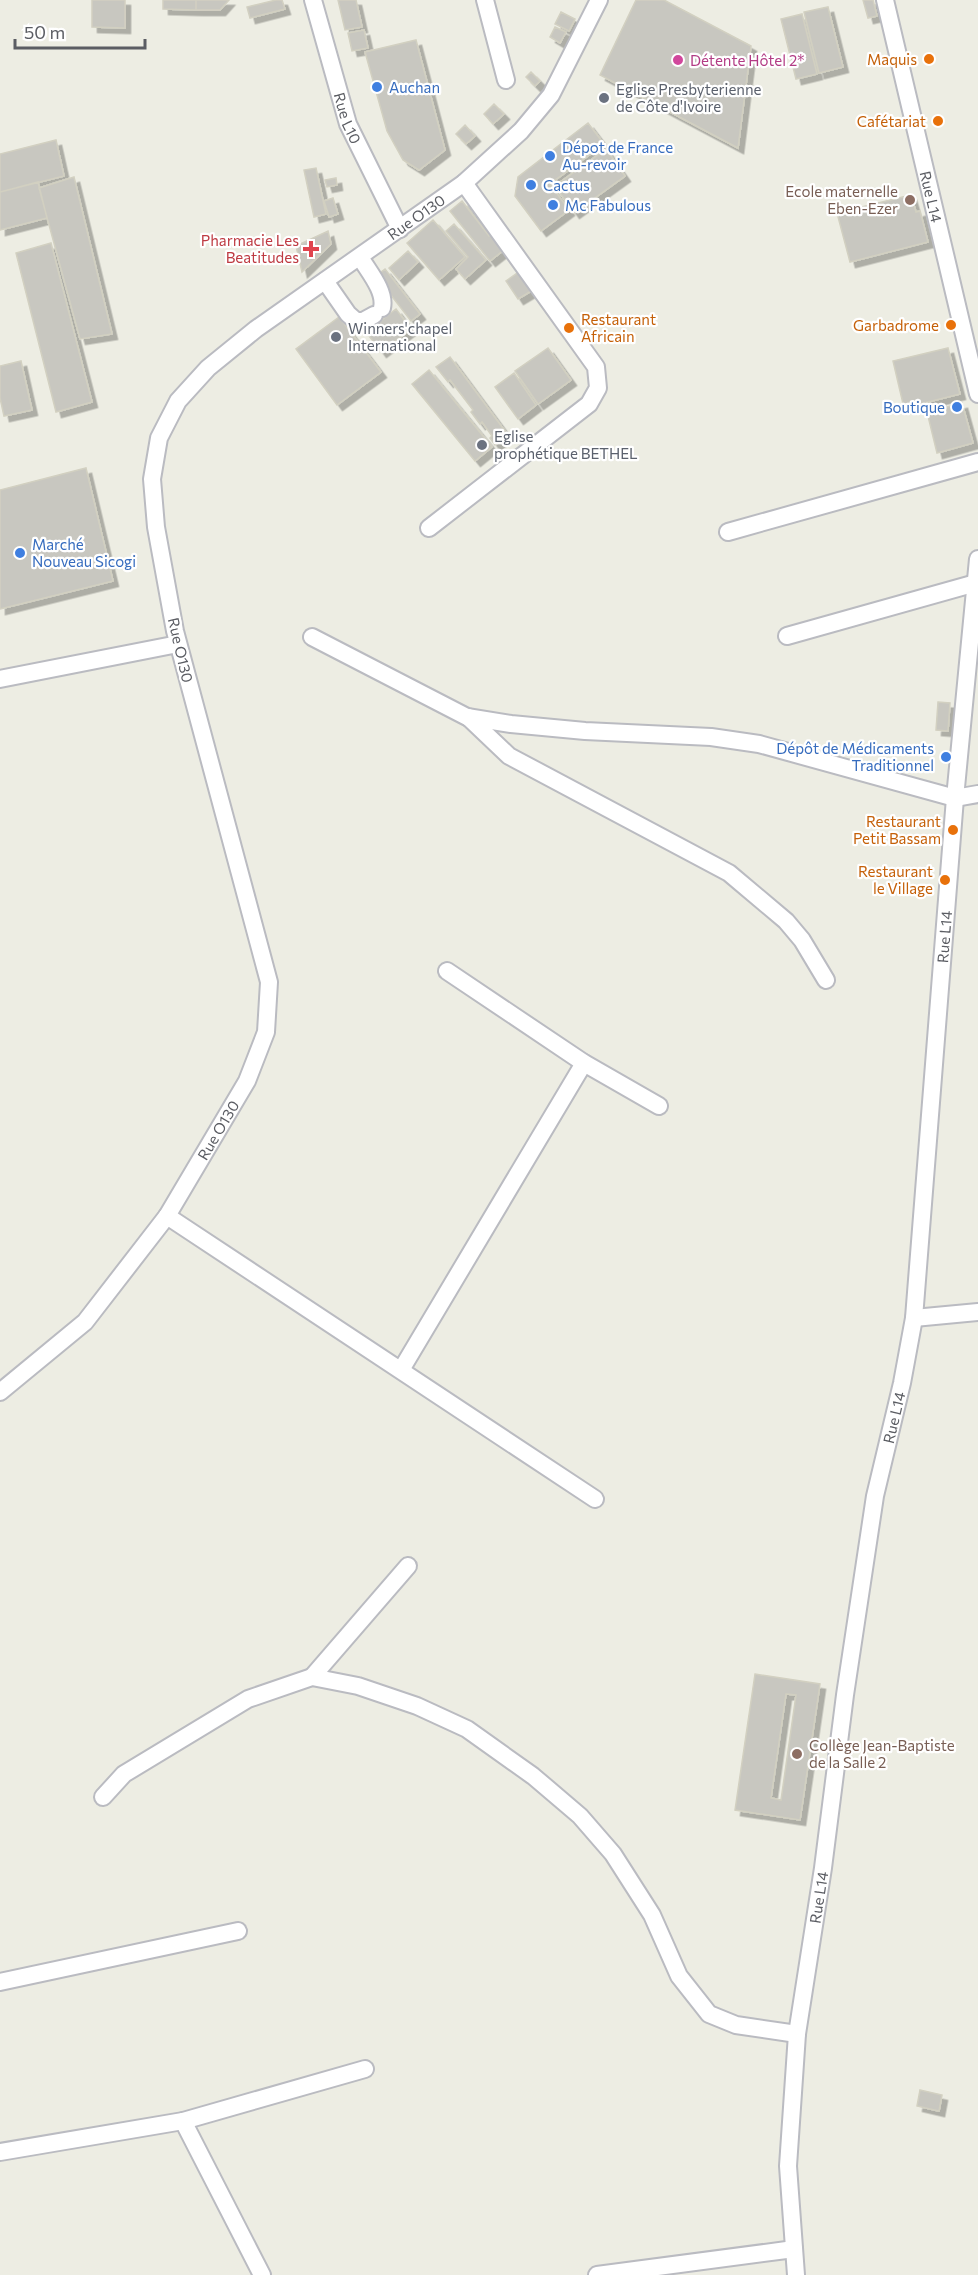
<svg xmlns="http://www.w3.org/2000/svg" width="978" height="2275" font-family="Commissioner,sans-serif">
<defs>
<filter id="shadow"><feDropShadow dx="5.5" dy="5.5" stdDeviation="0" flood-color="#0004"/></filter>
</defs>
<rect width="100%" height="100%" fill="#edede3"/>
<path fill="#c8c7c0" stroke="#d2d0c1" stroke-width="1.5" fill-rule="evenodd" filter="url(#shadow)" d="M92,0H125V28L92,27Z
M163,0H196V10L163,9Z
M196,0H229L220,10H196Z
M276,0H282L285,9L250,18L247,7Z
M338,0H356L362,27L345,30Z
M636,0H664L751,46L738,148L600,75Z
M863,0H873L877,16L868,18Z
M828,7L843,67L819,73L804,12Z
M561,12L575,19L569,31L555,24Z
M802,14L817,74L796,79L781,19Z
M555,27L566,32L560,43L550,37Z
M364,30L368,48L352,51L348,33Z
M416,40L445,150L419,170L403,160L387,131L365,52Z
M531,72L540,81L535,86L526,77Z
M494,104L504,114L493,124L484,114Z
M588,123L604,144L550,184L569,210L541,231L515,196L518,177Z
M465,125L475,136L466,144L456,134Z
M56,140L64,176L0,192V154Z
M606,149L625,176L574,213L555,186Z
M316,168L326,214L314,217L304,170Z
M74,177L112,334L80,339L39,188Z
M336,178L337,185L327,187L325,180Z
M38,182L47,218L0,230V192Z
M911,195L916,212L920,211L928,242L850,262L837,213Z
M333,198L338,214L329,217L324,201Z
M462,201L489,236L493,233L505,249L490,261L450,211Z
M433,220L465,257L439,280L407,243Z
M454,224L486,260L465,279L456,269L468,257L446,231Z
M328,231L331,244L302,272L296,246Z
M51,243L92,402L56,412L16,253Z
M408,251L418,262L399,280L389,268Z
M385,269L420,314L411,321L376,276Z
M520,271L533,290L518,299L506,281Z
M396,309L411,329L381,352L366,332Z
M339,317L381,372L337,405L296,349Z
M548,348L571,380L538,404L515,371Z
M948,348L960,394L904,408L893,361Z
M450,357L508,435L495,445L490,438L492,436L482,422L480,424L471,412L473,410L450,380L448,382L436,367Z
M21,361L32,410L4,416L0,398V366Z
M429,370L492,447L475,461L412,384Z
M514,373L536,405L518,419L495,387Z
M962,403L973,443L937,453L927,412Z
M86,468L113,581L0,609V490Z
M938,702L950,703L948,731L936,730Z
M755,1674L820,1684L800,1820L735,1810ZM786,1694L796,1695L781,1800L771,1798Z
M920,2090L942,2095L939,2111L917,2106Z"/>
<g fill="none" stroke-linecap="round" stroke-linejoin="round">
<defs>
<g id="minor">
<path id="s1" d="M313,0L348,124L400,229"/>
<path d="M485,0L506,80"/>
<path id="s2" d="M885,0L978,394"/>
<path d="M360,257C368,271 386,291 382,308"/>
<path d="M325,281L348,314L356,321H363L374,315"/>
<path d="M429,528L589,404L598,388L596,367L464,183"/>
<path d="M728,532L978,462"/>
<path d="M787,636L976,583"/>
<path d="M312,637L467,717L511,724L585,731L711,737L759,744L955,798L978,794"/>
<path d="M0,679L178,644"/>
<path d="M468,717L509,756L729,873L786,921L802,940L826,980"/>
<path d="M447,971L584,1063L659,1106"/>
<path d="M167,1216L595,1499"/>
<path d="M914,1318L978,1312"/>
<path d="M401,1370L584,1063"/>
<path id="s3" d="M0,1392L85,1322L167,1216L247,1081L266,1032L269,982L175,631L156,527L152,479L159,438L178,401L208,368L256,329L464,183L521,131L551,95L599,0"/>
<path d="M312,1677L408,1566"/>
<path d="M103,1797L124,1774L248,1699L312,1677L358,1686L417,1706L467,1729L533,1776L580,1816L613,1854L652,1915L679,1976L709,2014L736,2025L797,2034"/>
<path d="M0,1982L238,1931"/>
<path d="M183,2121L365,2069"/>
<path d="M0,2152L183,2121L262,2275"/>
<path d="M597,2275L794,2249"/>
<path id="s4" d="M796,2275L788,2166L797,2034L823,1868L845,1695L875,1496L902,1383L914,1318L955,798L978,559"/>
</g>
</defs>
<use href="#minor" stroke="#babbc1" stroke-width="20"/>
<use href="#minor" stroke="#fff" stroke-width="16"/>
</g>
<g fill="#e8710a" stroke="#fff" stroke-width="2">
<circle cx="929" cy="59" r="6"/>
<circle cx="938" cy="121" r="6"/>
<circle cx="951" cy="325" r="6"/>
<circle cx="569" cy="328" r="6"/>
<circle cx="953" cy="830" r="6"/>
<circle cx="945" cy="880" r="6"/>
</g>
<circle fill="#d1479c" stroke="#fff" stroke-width="2" cx="678" cy="60" r="6"/>
<g fill="#3f7fe0" stroke="#fff" stroke-width="2">
<circle cx="377" cy="87" r="6"/>
<circle cx="550" cy="156" r="6"/>
<circle cx="531" cy="185" r="6"/>
<circle cx="553" cy="205" r="6"/>
<circle cx="957" cy="407" r="6"/>
<circle cx="20" cy="553" r="6"/>
<circle cx="946" cy="757" r="6"/>
</g>
<g fill="#6b7280" stroke="#fff" stroke-width="2">
<circle cx="604" cy="98" r="6"/>
<circle cx="336" cy="337" r="6"/>
<circle cx="482" cy="445" r="6"/>
</g>
<g fill="#8d6e63" stroke="#fff" stroke-width="2">
<circle cx="910" cy="200" r="6"/>
<circle cx="797" cy="1754" r="6"/>
</g>
<path fill="#e0444e" stroke="#fff" stroke-width="2" d="M308 240h6v6h6v6h-6v6h-6v-6h-6v-6h6z"/>
<g text-anchor="middle" dominant-baseline="central" stroke-width="4.5" stroke-linejoin="round" paint-order="stroke">
<g font-size="15" fill="#c56008" stroke="#fff" text-anchor="end">
<text x="917" y="59">Maquis</text>
<text x="926" y="121">Cafétariat</text>
<text x="581" y="319" text-anchor="start">Restaurant<tspan x="581" dy="17">Africain</tspan></text>
<text x="939" y="325">Garbadrome</text>
<text x="941" y="821">Restaurant<tspan x="941" dy="17">Petit Bassam</tspan></text>
<text x="933" y="871">Restaurant<tspan x="933" dy="17">le Village</tspan></text>
</g>
<g font-size="15" fill="#b23c85" stroke="#fff" text-anchor="start">
<text x="690" y="60">Détente Hôtel 2*</text>
</g>
<g font-size="15" fill="#366cbe" stroke="#fff" text-anchor="start">
<text x="389" y="87">Auchan</text>
<text x="562" y="147">Dépot de France<tspan x="562" dy="17">Au-revoir</tspan></text>
<text x="543" y="185">Cactus</text>
<text x="565" y="205">Mc Fabulous</text>
<text x="945" y="407" text-anchor="end">Boutique</text>
<text x="32" y="544">Marché<tspan x="32" dy="17">Nouveau Sicogi</tspan></text>
<text x="934" y="748" text-anchor="end">Dépôt de Médicaments<tspan x="934" dy="17">Traditionnel</tspan></text>
</g>
<g font-size="15" fill="#5b616d" stroke="#fff" text-anchor="start">
<text x="616" y="89">Eglise Presbyterienne<tspan x="616" dy="17">de Côte d'Ivoire</tspan></text>
<text x="348" y="328">Winners'chapel<tspan x="348" dy="17">International</tspan></text>
<text x="494" y="436">Eglise<tspan x="494" dy="17">prophétique BETHEL</tspan></text>
</g>
<g font-size="15" fill="#5b5d63" stroke="#fff">
<text stroke="none"><textPath href="#s1" startOffset="123">Rue L10</textPath></text>
<text stroke="none"><textPath href="#s2" startOffset="202">Rue L14</textPath></text>
<text stroke="none"><textPath href="#s3" startOffset="1406">Rue O130</textPath></text>
<text transform="translate(181 650) rotate(77)">Rue O130</text>
<text stroke="none"><textPath href="#s4" startOffset="1350">Rue L14</textPath></text>
<text stroke="none"><textPath href="#s3" startOffset="344">Rue O130</textPath></text>
<text stroke="none"><textPath href="#s4" startOffset="866">Rue L14</textPath></text>
<text stroke="none"><textPath href="#s4" startOffset="380">Rue L14</textPath></text>
</g>
<g font-size="15" fill="#785e54" stroke="#fff" text-anchor="end">
<text x="898" y="191">Ecole maternelle<tspan x="898" dy="17">Eben-Ezer</tspan></text>
<text x="809" y="1745" text-anchor="start">Collège Jean-Baptiste<tspan x="809" dy="17">de la Salle 2</tspan></text>
</g>
<g font-size="15" fill="#be3a42" stroke="#fff" text-anchor="end">
<text x="299" y="240">Pharmacie Les<tspan x="299" dy="17">Beatitudes</tspan></text>
</g>
</g>
<path d="M15 39v9h130v-9" fill="none" stroke="#5b5d63" stroke-width="3"/>
<text x="24" y="39" font-size="18" fill="#5b5d63" stroke="#ffffff" stroke-width="4.5" paint-order="stroke">50 m</text>
</svg>
